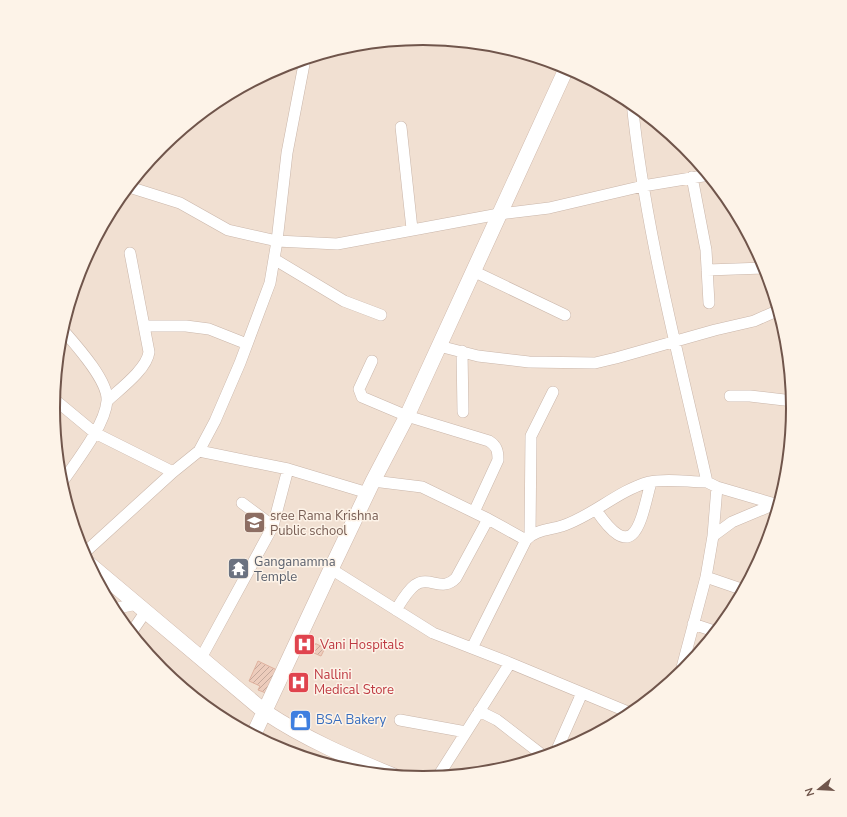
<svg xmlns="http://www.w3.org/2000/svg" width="847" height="817" font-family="'Nunito Sans',sans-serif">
<defs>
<pattern id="building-hatch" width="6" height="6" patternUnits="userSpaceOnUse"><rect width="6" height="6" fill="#edccbc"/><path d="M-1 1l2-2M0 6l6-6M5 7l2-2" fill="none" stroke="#c4a89b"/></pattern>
</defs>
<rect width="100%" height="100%" fill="#faefe2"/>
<path fill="#f1e0d2" d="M55 409a369 369 0 1 1 738 0a369 369 0 1 1-738 0Z"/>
<path fill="url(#building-hatch)" stroke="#dfb19e" d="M306,639L325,648L321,656L302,648Z
M258,661L277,670L266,693L258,690L260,686L249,681Z"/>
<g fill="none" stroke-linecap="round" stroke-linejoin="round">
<defs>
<path id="street" d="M401,127L412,229
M692,177L706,250L709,303
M129,187L180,203L228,230L277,241L287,153L305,59
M274,259L344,301L381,315
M707,270L766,268
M473,271L565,315
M144,326H186L209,329L247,344
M439,346L478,356L529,362L595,363L616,358L715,330L754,321L779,310
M462,351L463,412
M372,361L359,389L362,397L407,416L489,441C497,446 498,451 498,460L474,512
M730,396H750L793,401
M54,399L95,433L173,472
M107,401C120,389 147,369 149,352L130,253
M199,451L288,469L368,493
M373,481L422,487L488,519L526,540L472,648
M61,484C75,463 105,426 107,401C109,381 75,344 62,329
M596,510C635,568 641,520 651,482
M273,526L288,469
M530,535L531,436L553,392
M713,536L732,522L775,504L717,487
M526,540C535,530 549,530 562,526C593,516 617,491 649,482C667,478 688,482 707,482C679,356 645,231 632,102
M83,554L173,472L199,451L215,421L240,363L270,283L277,241L337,244L499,214L549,208L643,186L709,175
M331,569L433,633L510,663L437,778
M706,577L744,590
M113,609L137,604
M396,610C401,602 407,591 415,585C430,575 442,593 456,578L488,519
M693,624L717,632
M131,633L146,611
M201,658L273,526L242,503
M510,663L633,714
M680,675L706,577L713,536L717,487L707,482
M479,711L497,720L545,757
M400,720L466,732
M555,754L582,693"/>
<path id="secondary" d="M88,563L265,712C307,740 348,757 394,776
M253,736L331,569L373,481L407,416L567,67"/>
</defs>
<use href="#street" stroke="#cab6aa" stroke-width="12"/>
<use href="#secondary" stroke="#cfb8ab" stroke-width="16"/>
<use href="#street" stroke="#fff" stroke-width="11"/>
<use href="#secondary" stroke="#fff" stroke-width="15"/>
</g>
<defs>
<symbol id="school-square" viewBox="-11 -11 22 22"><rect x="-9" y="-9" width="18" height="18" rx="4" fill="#8d6e63" stroke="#fdf3e8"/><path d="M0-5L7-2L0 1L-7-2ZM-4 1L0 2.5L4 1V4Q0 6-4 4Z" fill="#fff"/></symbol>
<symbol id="temple-square" viewBox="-11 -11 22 22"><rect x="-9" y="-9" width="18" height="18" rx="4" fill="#6b7280" stroke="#fdf3e8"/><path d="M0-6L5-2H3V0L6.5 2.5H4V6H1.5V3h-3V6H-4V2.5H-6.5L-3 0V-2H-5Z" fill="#fff"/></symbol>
<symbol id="hospital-square" viewBox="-11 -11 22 22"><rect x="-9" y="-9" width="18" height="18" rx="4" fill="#e0444e" stroke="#fdf3e8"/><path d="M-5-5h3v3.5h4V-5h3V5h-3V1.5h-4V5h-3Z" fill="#fff"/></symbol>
<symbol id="shop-square" viewBox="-11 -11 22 22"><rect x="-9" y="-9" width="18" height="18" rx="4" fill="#3f7fe0" stroke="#fdf3e8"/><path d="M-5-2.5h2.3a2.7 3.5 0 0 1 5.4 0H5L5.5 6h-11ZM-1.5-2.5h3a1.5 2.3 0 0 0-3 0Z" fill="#fff"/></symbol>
</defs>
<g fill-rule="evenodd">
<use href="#school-square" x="242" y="510" width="25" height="25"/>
<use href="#temple-square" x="226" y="556" width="25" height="25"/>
<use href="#hospital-square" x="292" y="632" width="25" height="25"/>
<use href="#hospital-square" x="286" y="670" width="25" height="25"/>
<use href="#shop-square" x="288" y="708" width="25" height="25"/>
</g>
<g text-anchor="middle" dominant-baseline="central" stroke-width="3" stroke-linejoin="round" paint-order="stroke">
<g font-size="13" fill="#785e54" stroke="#fdf3e8" text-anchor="start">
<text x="270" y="516">sree Rama Krishna<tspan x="270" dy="15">Public school</tspan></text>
</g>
<g font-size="13" fill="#5b616d" stroke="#fdf3e8" text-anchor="start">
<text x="254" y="562">Ganganamma<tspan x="254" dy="15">Temple</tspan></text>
</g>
<g font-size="13" fill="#be3a42" stroke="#fdf3e8" text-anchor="start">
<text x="320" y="645">Vani Hospitals</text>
<text x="314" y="675">Nallini<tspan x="314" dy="15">Medical Store</tspan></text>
</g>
<g font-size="13" fill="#366cbe" stroke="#fdf3e8" text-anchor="start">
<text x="316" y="720">BSA Bakery</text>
</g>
</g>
<path d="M0 0H847V817H0ZM60 408a363 363 0 1 1 726 0a363 363 0 1 1-726 0Z" fill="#fdf3e8" fill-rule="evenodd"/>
<path fill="none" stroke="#70554b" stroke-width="2" d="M60 408a363 363 0 1 1 726 0a363 363 0 1 1-726 0Z"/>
<g transform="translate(819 789) rotate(252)" stroke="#fdf3e8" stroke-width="3" paint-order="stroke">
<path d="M0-3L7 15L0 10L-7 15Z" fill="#70554b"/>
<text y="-6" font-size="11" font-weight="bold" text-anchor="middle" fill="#70554b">N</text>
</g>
</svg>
